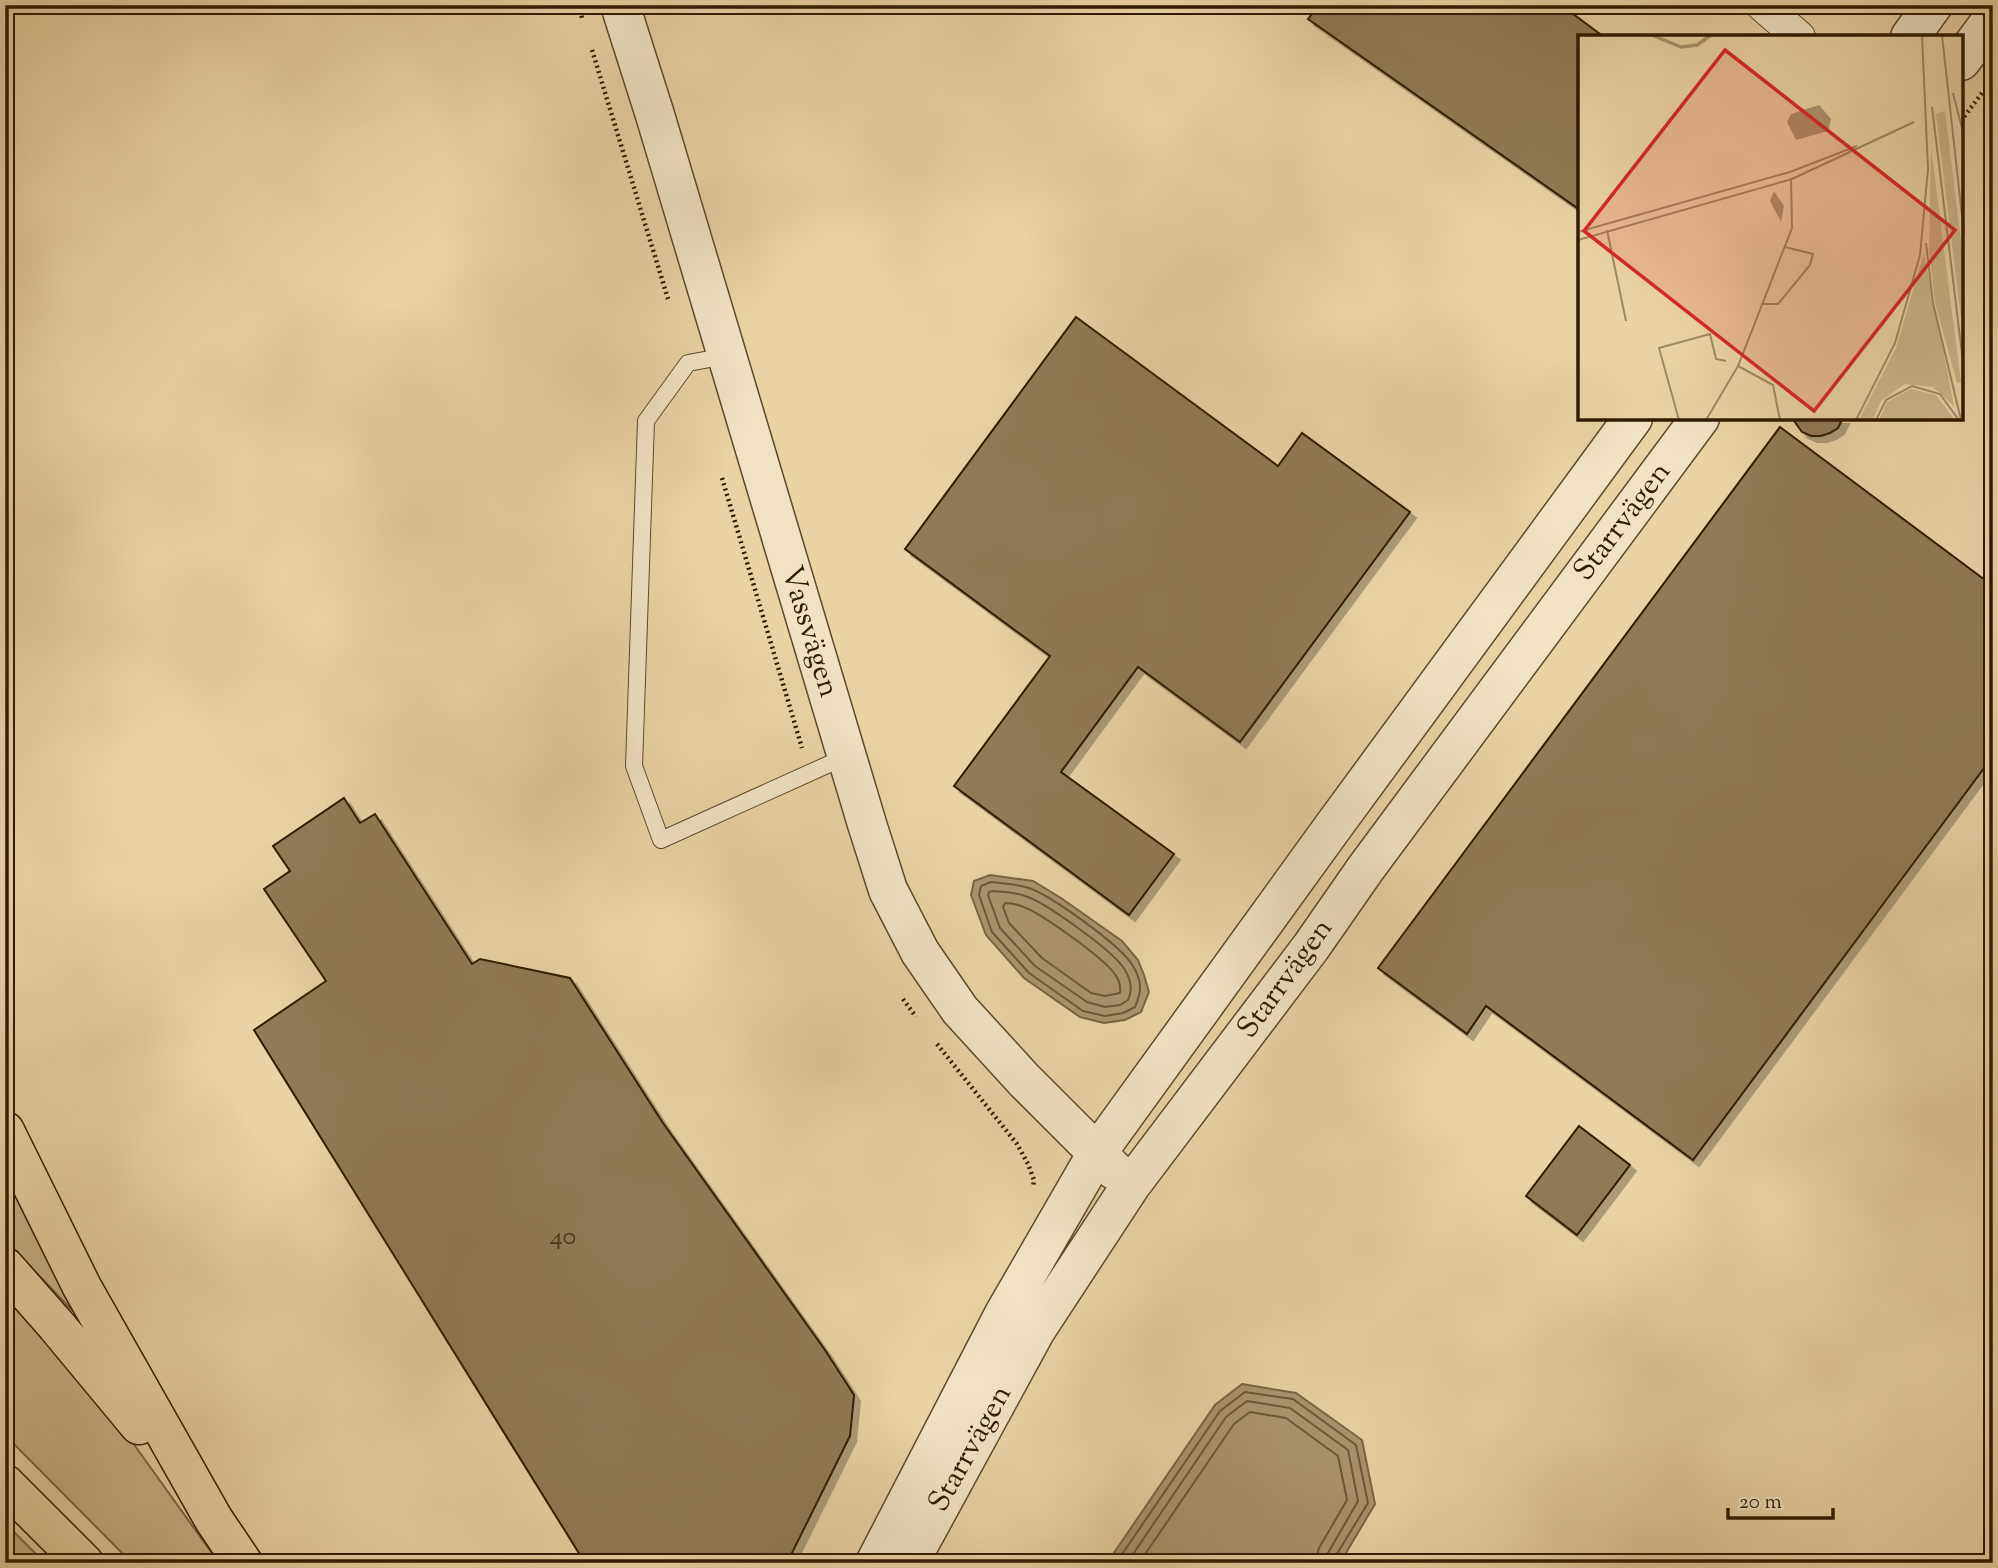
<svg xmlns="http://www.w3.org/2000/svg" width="1998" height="1568" font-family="'Sorts Mill Goudy',serif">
<defs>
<filter id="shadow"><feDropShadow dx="6" dy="6" stdDeviation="0" flood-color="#0004"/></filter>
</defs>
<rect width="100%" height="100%" fill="#ead2a5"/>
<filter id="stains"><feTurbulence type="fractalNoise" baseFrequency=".00286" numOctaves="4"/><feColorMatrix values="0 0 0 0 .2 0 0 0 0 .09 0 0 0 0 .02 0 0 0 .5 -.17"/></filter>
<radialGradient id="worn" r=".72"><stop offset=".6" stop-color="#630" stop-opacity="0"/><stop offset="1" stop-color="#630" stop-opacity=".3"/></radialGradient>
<path fill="#cab389" stroke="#7d6646" stroke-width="2" d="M5,1164L42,1238L73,1311L5,1240Z
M5,1294L120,1425L219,1563H132L5,1435Z
M5,1523L45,1563H5Z"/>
<path fill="#ab936e" stroke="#7a6343" stroke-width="2" d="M990,875L1033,881L1061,898L1122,941L1138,960L1144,975L1149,992L1141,1012L1125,1020L1104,1023L1080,1017L1024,978L986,935L971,895L974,881Z
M1242,1384L1296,1393L1362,1440L1375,1504L1340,1563H1107L1215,1405Z"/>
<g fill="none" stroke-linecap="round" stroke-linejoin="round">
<path stroke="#6e5638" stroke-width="2" d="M991,882C1003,883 1017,884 1029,888C1050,895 1122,946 1133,966C1142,981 1142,991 1135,1007L1123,1013L1105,1016L1083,1011L1029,973L992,932L979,895L981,886Z
M993,891C1004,892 1015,892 1025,896C1045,902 1115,952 1125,970C1131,980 1133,990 1128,1000L1120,1005L1105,1007L1087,1002L1035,966L1000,928L988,895L989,892Z
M1005,903C1010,903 1016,904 1021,906C1040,912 1102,957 1114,973C1119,979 1121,985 1120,993L1105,996L1091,993L1042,958L1009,923L1003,907Z
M1116,1563L1220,1411L1245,1392L1293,1399L1356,1445L1368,1503L1335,1557V1563
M1127,1563L1226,1417L1247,1401L1290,1408L1348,1450L1358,1501L1328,1553L1326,1563
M1139,1563L1234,1424L1250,1412L1286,1418L1338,1456L1347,1500L1319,1548L1315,1563"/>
</g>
<path fill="#917a57" stroke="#301a02" stroke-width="2" filter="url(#shadow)" d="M1319,5H1561L1604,37H1580V210L1308,19Z
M1076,317L1278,466L1302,433L1410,512L1240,742L1138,667L1061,772L1174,854L1129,915L954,786L1050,656L905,549Z
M1843,418L1838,428L1830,433L1821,436H1811L1802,432L1792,418Z
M1780,427L1993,586V756L1693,1160L1486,1006L1467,1034L1378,968Z
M344,798L360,823L375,814L472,964L480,959L570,978L663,1123L825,1350L854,1395L850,1436L787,1563H585L254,1030L326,981L264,889L290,871L273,846Z
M1579,1126L1630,1165L1577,1235L1526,1196Z"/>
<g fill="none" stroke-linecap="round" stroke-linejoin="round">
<defs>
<path id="service" d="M726,356L688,363L646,421L634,766L661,840L847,756"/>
<path id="minor" d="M1762,5L1799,37"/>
<path id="tertiary" d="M620,5L655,115L867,824L888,890L920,952L960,1010L1024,1080L1114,1170
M1910,37L1933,5
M1961,61L1993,18
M875,1563L1004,1314L1097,1153L1330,831L1633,418
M909,1563L1036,1330L1131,1185L1311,947L1366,868L1700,418"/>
<path id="motorway" d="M5,1131L82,1287L214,1520L243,1563
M5,1267L56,1325L139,1425
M5,1484L84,1563"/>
</defs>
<use href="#service" stroke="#5e482b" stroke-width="18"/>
<use href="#minor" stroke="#5e482b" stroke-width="34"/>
<use href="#tertiary" stroke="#5e482b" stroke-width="41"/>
<use href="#motorway" stroke="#301a02" stroke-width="41"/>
<path stroke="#301a02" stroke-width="4.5" stroke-dasharray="2 3.5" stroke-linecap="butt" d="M579,5L582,18
M592,50L668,299
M1961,121L1982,93
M722,478L802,748
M903,999L916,1017
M937,1044L1017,1144L1028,1164L1034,1180L1033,1188"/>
<use href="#service" stroke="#f1e2c4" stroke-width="16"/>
<use href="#minor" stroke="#f1e2c4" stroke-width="32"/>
<use href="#tertiary" stroke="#f1e2c4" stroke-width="38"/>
<use href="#motorway" stroke="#ead2a5" stroke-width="38"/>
</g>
<g text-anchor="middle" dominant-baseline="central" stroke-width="6" stroke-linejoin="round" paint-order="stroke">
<g font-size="26" fill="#483217">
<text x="563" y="1237">40</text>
</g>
<g font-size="30" fill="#301a02" stroke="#f1e2c4">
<text transform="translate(1623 522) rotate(-53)">Starrvägen</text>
<text transform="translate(809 632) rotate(73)">Vassvägen</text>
<text transform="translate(1286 979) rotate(-54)">Starrvägen</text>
<text transform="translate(971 1449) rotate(-61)">Starrvägen</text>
</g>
</g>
<g transform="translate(1578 35)">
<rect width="385" height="385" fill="#ead2a5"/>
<path d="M367,76L385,222V299L358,79ZM353,113L383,347L379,348L357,268L351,216ZM346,218L376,371L355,352L327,349L303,366L295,385H281L318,313ZM333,354L358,360L377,385H301L309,367Z" fill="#cab389"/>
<path d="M241,70L253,84L250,96L218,105L209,87L213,79ZM196,156L206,171L203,187L192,166Z" fill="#ab936e"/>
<path fill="none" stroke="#ab936e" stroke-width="3.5" d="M74,0L103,12L119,10L133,0"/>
<path fill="none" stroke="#a08864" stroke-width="2" d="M364,0L385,190M375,58L385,97M354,72L385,327M29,195L48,286M0,197L212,137L279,111M0,205L214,144L336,87M348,208L355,268L383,385M184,269H200L232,230L235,219L207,212M160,331L195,350L202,385M101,385L81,313L132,299L138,324L148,326M128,385L160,331L214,193L213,143M278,385L317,308L342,220L350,134L344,0M298,385L308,365L334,351L362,359L380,384"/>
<path fill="#d62828" fill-opacity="0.15" stroke="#d62828" stroke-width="3.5" d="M147,15L377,195L236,376L6,196Z"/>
<rect width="385" height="385" fill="none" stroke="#301a02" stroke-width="3.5"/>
</g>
<rect width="1998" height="1568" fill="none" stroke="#ead2a5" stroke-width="28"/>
<rect x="7" y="7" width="1984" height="1554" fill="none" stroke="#301a02" stroke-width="3.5"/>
<rect x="14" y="14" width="1970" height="1540" fill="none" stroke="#301a02" stroke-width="2"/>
<path d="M1728 1508v10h105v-10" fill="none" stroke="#301a02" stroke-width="3.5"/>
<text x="1739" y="1508" font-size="21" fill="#301a02" stroke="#f1e2c4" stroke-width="5" paint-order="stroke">20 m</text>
<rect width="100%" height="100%" filter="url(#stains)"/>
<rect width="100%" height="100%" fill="url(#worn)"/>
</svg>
